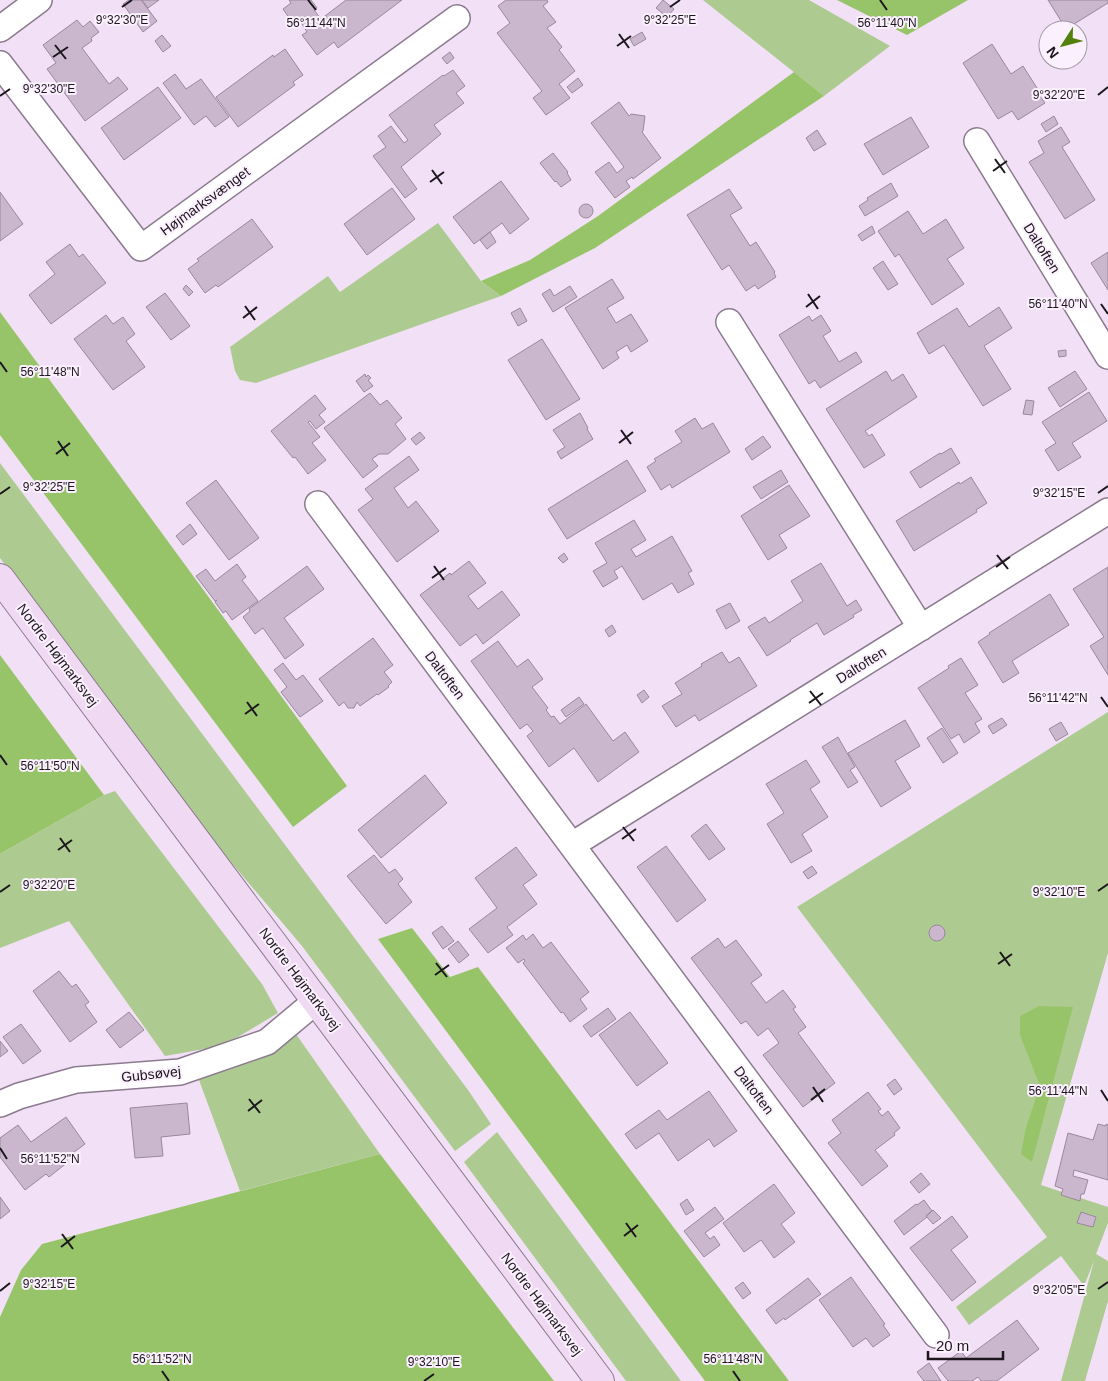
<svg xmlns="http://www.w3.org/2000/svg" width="1108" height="1381" font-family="Helvetica,sans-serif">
<rect width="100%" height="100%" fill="#f2e0f6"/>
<path fill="#adcb90" d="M703,0H809L890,46L824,96Z
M438,223L481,281L501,296L256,383L240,380L235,371L230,347L328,276L340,292Z
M0,463L468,1090L491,1124L455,1151L302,946L191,815L0,558Z
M1108,712V953L1041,1185L1108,1207V1223L1096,1254L1108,1261V1301L1085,1381H1061L1094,1261L1084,1286L1061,1256L969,1325L956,1307L1047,1237L797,907Z
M115,791L262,984L278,1013L238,1037L210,1048L165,1056L69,921L0,948V854L104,795Z
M296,1034L380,1154L240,1191L199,1080L200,1078L278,1045Z
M497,1132L681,1381H626L464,1162Z"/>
<path fill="#98c469" d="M837,0H968L907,35Z
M794,72L824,96L595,248L501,296L481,281L530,260L598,216Z
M0,312L347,786L293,827L0,435Z
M0,655L104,795L0,854Z
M412,928L450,977L478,967L789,1381H705L378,939Z
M1039,1006L1073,1007L1032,1162L1021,1154L1026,1127L1040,1086L1020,1035V1016Z
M380,1154L554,1381H0V1317L21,1270L42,1244Z"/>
<path fill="#cab7cd" stroke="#9a889d" d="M129,0H141L157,21L143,32L123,4Z
M142,0H159L148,8Z
M289,0H311L317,8L314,10L321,19L346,0H402L338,48L334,42L317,55L302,35L307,32L300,21L294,25L283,9L291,3Z
M506,0H547L548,2L543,6L556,22L547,28L562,47L559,50L575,71L559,84L570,98L546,115L533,98L542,91L497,33L510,23L498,6Z
M663,0L674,9L667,17L656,8Z
M1048,0H1108V3L1066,29Z
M77,20L83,27L90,21L99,32L91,38L92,41L82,48L109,84L118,77L128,89L85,121L47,69L56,63L43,45Z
M642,32L646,39L634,46L630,39Z
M162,35L171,46L163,52L155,41Z
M992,44L1011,74L1023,66L1037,88L1035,89L1045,103L1018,120L1012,111L998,119L963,63Z
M285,49L303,75L293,82L295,85L238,127L216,97L273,55L274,57Z
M450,52L454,58L447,64L442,58Z
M453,70L465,86L456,93L464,103L434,125L441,134L401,167L417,189L405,198L373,156L386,147L378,136L391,126L404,143L408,140L389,115L443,75L444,76Z
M175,74L186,89L201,79L229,117L215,127L206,116L194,125L163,83Z
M578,78L583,85L572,93L567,87Z
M158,87L181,118L124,160L101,128Z
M619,102L629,116L631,114L645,116L643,131L642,132L661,158L633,179L632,177L626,181L630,187L615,198L595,172L609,162L617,173L624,167L591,123Z
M1054,116L1058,124L1046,132L1041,124Z
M911,117L929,147L883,175L864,144Z
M1061,127L1070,142L1062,147L1095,200L1065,219L1029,162L1044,153L1038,141Z
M817,130L826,144L814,151L806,138Z
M553,153L568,172L567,173L571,180L561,187L556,181L555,182L540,163Z
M501,181L529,219L510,234L502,223L474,244L453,217Z
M891,183L898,196L865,216L859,206L868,200L867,198Z
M392,188L415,219L367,255L344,224Z
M729,189L742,208L730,215L750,246L756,242L775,272L774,273L776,277L758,289L755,285L746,291L729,265L722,270L687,215Z
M0,192L23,224L0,241Z
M579 211a7 7 0 1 1 14 0a7 7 0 1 1-14 0Z
M908,211L923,234L946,219L964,248L947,259L964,284L932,305L899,254L895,257L878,231Z
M252,219L273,247L218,287L216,285L205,293L188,269L199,261L197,259Z
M872,226L875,233L862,241L858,235Z
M490,232L496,242L487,249L480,240Z
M70,244L79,257L83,254L106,283L51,324L29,295L55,274L46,262Z
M1108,252V290L1091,263Z
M883,261L898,284L888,290L873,268Z
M612,279L624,298L607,308L616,323L631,314L648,341L631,352L627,345L616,352L619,358L603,369L565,308Z
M186,285L193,292L189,296L183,289Z
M570,286L577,297L553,312L542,294L550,289L554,296Z
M165,293L190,326L171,340L146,307Z
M999,307L1012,328L984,346L1011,389L983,406L944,345L929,354L917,333L957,308L969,327Z
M520,308L527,321L518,326L511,313Z
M106,315L113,324L123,317L135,334L126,341L145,367L113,390L74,339Z
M821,315L831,331L823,336L839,362L856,352L862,362L820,388L815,380L809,384L779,335L809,316L812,321Z
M542,339L580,399L546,420L508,360Z
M1066,350V356L1059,357L1058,351Z
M886,371L892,381L903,374L917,397L865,431L869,436L872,434L885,455L864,468L826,409Z
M1075,371L1087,389L1060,407L1048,388Z
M365,374L366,377L368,375L371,378L368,380L373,386L364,392L356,381Z
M1089,392L1107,421L1072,443L1081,457L1058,471L1045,450L1056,443L1042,422Z
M370,393L380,405L387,400L402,418L395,424L406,439L388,454H379L372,459L378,466L363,478L324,428Z
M315,395L326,409L319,415L325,422L316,429L310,421L308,422L320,437L312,443L326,460L308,474L295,457L293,458L271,431Z
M1026,400L1034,401L1032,415L1023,414Z
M580,413L588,428L587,429L593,439L561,459L557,452L565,447L553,430Z
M695,418L702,429L713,423L730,452L672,488L670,484L661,490L647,467L656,461L654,459L682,442L675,431Z
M420,432L425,438L416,445L411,439Z
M763,436L771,447L752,460L745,449Z
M951,448L960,463L920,488L910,472L940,453L941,454Z
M409,456L419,470L394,488L408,508L416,501L439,531L397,562L358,510L373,499L365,489Z
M627,460L646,491L567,539L548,509Z
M781,470L788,482L761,499L753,487Z
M971,477L987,503L976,510L977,512L914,551L896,521L959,482L960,484Z
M216,480L259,538L229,560L186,503Z
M789,485L810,516L779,535L787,548L768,560L741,516Z
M634,520L646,540L631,549L636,557L672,536L692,571L688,573L694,584L678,593L672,583L643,600L622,566L614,571L618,578L603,587L593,571L607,563L595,543Z
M190,524L197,534L183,545L176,536Z
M564,553L568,559L563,563L558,558Z
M469,561L486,583L468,596L478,609L502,591L520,615L483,644L476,634L460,646L420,595L450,573L451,575Z
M821,563L847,606L856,600L862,610L853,615L854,617L824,635L817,623L790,640L791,641L767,656L748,627L765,617L769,623L803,601L791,581Z
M237,564L246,577L242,580L258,601L232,620L226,611L223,613L215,602L217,600L215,601L196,576L206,569L215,581Z
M307,566L324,589L284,618L304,645L285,659L263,628L255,634L243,617L250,611L249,609Z
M1108,567V675L1090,646L1104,637L1073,589Z
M1050,594L1069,625L1012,661L1019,673L1003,683L978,642L990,634L989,633Z
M730,603L740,621L726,629L716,610Z
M612,625L616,632L609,637L605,630Z
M373,638L393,665L384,672L392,682L388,686L389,687L378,695L377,694L360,706L357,702L354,708H348L344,702L339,706L319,679Z
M498,641L517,667L528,659L543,679L532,687L548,708L546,710L551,717L554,716L560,724L586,704L613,741L625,732L639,752L598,782L574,748L549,767L527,736L533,731L527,724L520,729L471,661Z
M722,652L729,663L739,657L757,686L699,721L695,715L676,727L662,706L682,694L675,683L702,666L701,664Z
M961,658L978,685L965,693L982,719L975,723L980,732L964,743L959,734L951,739L918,688L949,668L948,666Z
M283,663L296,680L303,675L323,701L300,717L281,692L287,687L274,670Z
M644,690L649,697L642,703L637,695Z
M579,697L584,704L566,717L561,710Z
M1002,718L1007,725L993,734L988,726Z
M905,720L920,746L895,761L911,788L881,807L848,753Z
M1061,722L1068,734L1056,741L1049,729Z
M942,728L958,753L943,763L927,738Z
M838,737L855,767L850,770L858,782L848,788L822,747Z
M806,760L820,782L810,789L828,817L802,834L812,851L791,863L767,824L784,813L766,784Z
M425,775L447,803L381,858L358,830Z
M706,824L725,849L709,860L691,836Z
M666,846L706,900L677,922L637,867Z
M516,847L537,875L523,885L537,904L507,927L513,935L488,953L469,929L497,908L475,878Z
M374,855L389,873L395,869L403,879L398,884L412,902L386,924L347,876Z
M812,866L817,873L808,879L803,872Z
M929 933a8 8 0 1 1 16 0a8 8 0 1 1-16 0Z
M442,926L454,941L443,949L432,933Z
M533,934L543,948L551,942L589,992L580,999L587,1009L570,1022L563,1012L561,1013L523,963L525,961L524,959L518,963L506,948L523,935L526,940Z
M718,938L725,948L736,940L762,975L751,983L766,1003L783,990L796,1007L793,1009L806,1027L798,1033L835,1083L803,1107L763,1055L779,1043L768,1028L758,1036L746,1021L741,1024L691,958Z
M458,941L469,955L459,963L448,949Z
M59,971L72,987L76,984L89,1002L85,1005L97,1022L70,1042L33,991Z
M608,1008L616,1019L591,1037L583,1026Z
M129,1012L144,1030L120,1048L106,1030Z
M630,1012L668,1063L637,1086L599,1035Z
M21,1024L41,1051L23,1064L3,1037Z
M0,1041L8,1051L0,1057Z
M895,1079L902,1089L894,1095L887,1085Z
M709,1091L737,1131L714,1147L709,1139L678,1161L659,1133L636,1149L625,1134L659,1110L667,1120Z
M868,1092L881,1109L878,1111L882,1116L888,1111L900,1128L894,1133L895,1135L875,1150L888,1166L862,1186L828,1143L841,1133L832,1120Z
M187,1103L190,1134L161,1137L163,1156L135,1158L130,1108Z
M66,1117L85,1144L66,1158L68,1162L49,1177L46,1174L25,1190L0,1157V1138L18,1125L31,1142Z
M1098,1124L1106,1126V1124L1108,1125V1180L1074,1170L1073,1176L1088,1180L1084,1194H1081L1080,1201L1061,1195L1063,1189L1055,1186L1068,1133L1093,1140Z
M921,1173L930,1184L919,1193L910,1182Z
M774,1184L795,1213L781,1224L795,1242L774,1258L761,1240L744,1252L723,1223Z
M0,1197L10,1211L0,1219Z
M687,1199L694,1210L686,1215L680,1204Z
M924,1200L932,1211L926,1216L927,1217L904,1235L894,1221L916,1204L917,1205Z
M715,1207L724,1219L705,1233L710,1239L714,1236L720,1245L704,1257L684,1231Z
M933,1210L941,1218L933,1224L926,1216Z
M1081,1212L1096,1217L1093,1227L1077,1223Z
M952,1216L968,1237L951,1250L976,1282L952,1301L910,1248Z
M851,1277L885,1324L883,1325L890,1335L873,1347L866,1338L853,1347L819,1300Z
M808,1278L821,1294L785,1320L784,1318L776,1324L766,1310Z
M743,1282L751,1293L743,1299L735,1288Z
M1017,1320L1039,1349L997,1381H981L978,1377L972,1381H948L938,1368L961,1351L966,1358Z
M929,1363L941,1381H924L917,1372Z"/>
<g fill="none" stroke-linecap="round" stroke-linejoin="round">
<defs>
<path id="street" d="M0,29L39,0
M0,64L141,248L457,18
M977,141L1108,356
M729,322L921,628
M318,504L936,1335
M572,845L1108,511
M0,1104L19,1096L76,1080L180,1072L267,1042L316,1001"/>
<path id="secondary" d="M0,578L600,1381"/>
</defs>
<use href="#street" stroke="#8c7b8f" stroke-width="28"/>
<use href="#secondary" stroke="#8c7b8f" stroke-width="30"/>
<use href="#street" stroke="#fff" stroke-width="25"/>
<use href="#secondary" stroke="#efd9f3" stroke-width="28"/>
</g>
<path fill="none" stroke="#1c161d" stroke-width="2" d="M308,0L316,10M880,0L887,10M122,7L132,0M670,7L680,0M619,34L629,48M55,45L66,59M617,46L631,36M53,57L68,47M1098,95L1108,87M0,96L10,89M995,159L1005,173M432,170L442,184M993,171L1007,161M430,182L444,172M808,294L818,309M1101,304L1108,314M245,306L255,320M806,307L820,296M243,318L257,307M0,362L7,372M621,430L631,444M58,441L68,456M619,443L633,432M56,454L70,443M1098,493L1108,486M0,494L10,487M997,555L1008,569M434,566L444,580M996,567L1010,557M432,578L446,568M810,691L821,705M1101,697L1108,707M247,702L257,716M809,703L823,693M245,714L259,704M0,755L7,765M623,827L634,841M60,838L70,852M622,839L636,829M58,850L72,840M1098,891L1108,884M0,892L10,885M1000,952L1010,966M436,963L447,977M998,964L1012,954M435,975L449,965M813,1087L823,1102M1101,1090L1108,1101M249,1099L260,1113M811,1100L825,1089M248,1111L262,1100M0,1148L7,1159M626,1223L636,1237M62,1234L73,1249M624,1236L638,1225M61,1247L75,1236M1098,1289L1108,1282M0,1291L10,1283M162,1371L169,1381M733,1371L740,1381M424,1381L434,1374"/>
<g text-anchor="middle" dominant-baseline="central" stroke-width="4" stroke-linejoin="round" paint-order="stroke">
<g font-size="14" fill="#1c161d" stroke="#fbf0fd">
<text transform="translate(205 201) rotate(-36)">Højmarksvænget</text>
<text transform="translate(1042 248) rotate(58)">Daltoften</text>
<text transform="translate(58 655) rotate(53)">Nordre Højmarksvej</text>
<text transform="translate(861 665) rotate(-32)">Daltoften</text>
<text transform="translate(445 675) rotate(53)">Daltoften</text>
<text transform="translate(300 979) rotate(53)">Nordre Højmarksvej</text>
<text transform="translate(151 1074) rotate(-6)">Gubsøvej</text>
<text transform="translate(754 1090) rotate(53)">Daltoften</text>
<text transform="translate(542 1304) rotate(53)">Nordre Højmarksvej</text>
</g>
</g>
<g font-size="12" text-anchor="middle" fill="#1c161d" stroke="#fbf0fd" stroke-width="4" stroke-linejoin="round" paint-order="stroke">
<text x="122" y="24">9°32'30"E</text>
<text x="670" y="24">9°32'25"E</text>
<text x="316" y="27">56°11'44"N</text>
<text x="887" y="27">56°11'40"N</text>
<text x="49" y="93">9°32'30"E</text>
<text x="1059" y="99">9°32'20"E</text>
<text x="1058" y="308">56°11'40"N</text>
<text x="50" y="376">56°11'48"N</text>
<text x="49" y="491">9°32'25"E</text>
<text x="1059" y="497">9°32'15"E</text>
<text x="1058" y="702">56°11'42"N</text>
<text x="50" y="770">56°11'50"N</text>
<text x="49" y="889">9°32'20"E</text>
<text x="1059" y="896">9°32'10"E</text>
<text x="1058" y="1095">56°11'44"N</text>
<text x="50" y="1163">56°11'52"N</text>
<text x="49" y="1288">9°32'15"E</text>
<text x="1059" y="1294">9°32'05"E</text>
<text x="162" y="1363">56°11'52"N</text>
<text x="733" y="1363">56°11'48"N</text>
<text x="434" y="1366">9°32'10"E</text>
</g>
<g transform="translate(1063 45) rotate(234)"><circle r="24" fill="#fbf0fd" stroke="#a299a3"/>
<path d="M0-4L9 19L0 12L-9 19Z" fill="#53810b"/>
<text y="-8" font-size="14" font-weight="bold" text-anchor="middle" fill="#1c161d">N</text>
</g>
<path d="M928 1351v8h75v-8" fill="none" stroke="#1c161d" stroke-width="2.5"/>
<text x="936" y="1351" font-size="15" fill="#1c161d" stroke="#fbf0fd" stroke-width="4" paint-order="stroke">20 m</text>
</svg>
